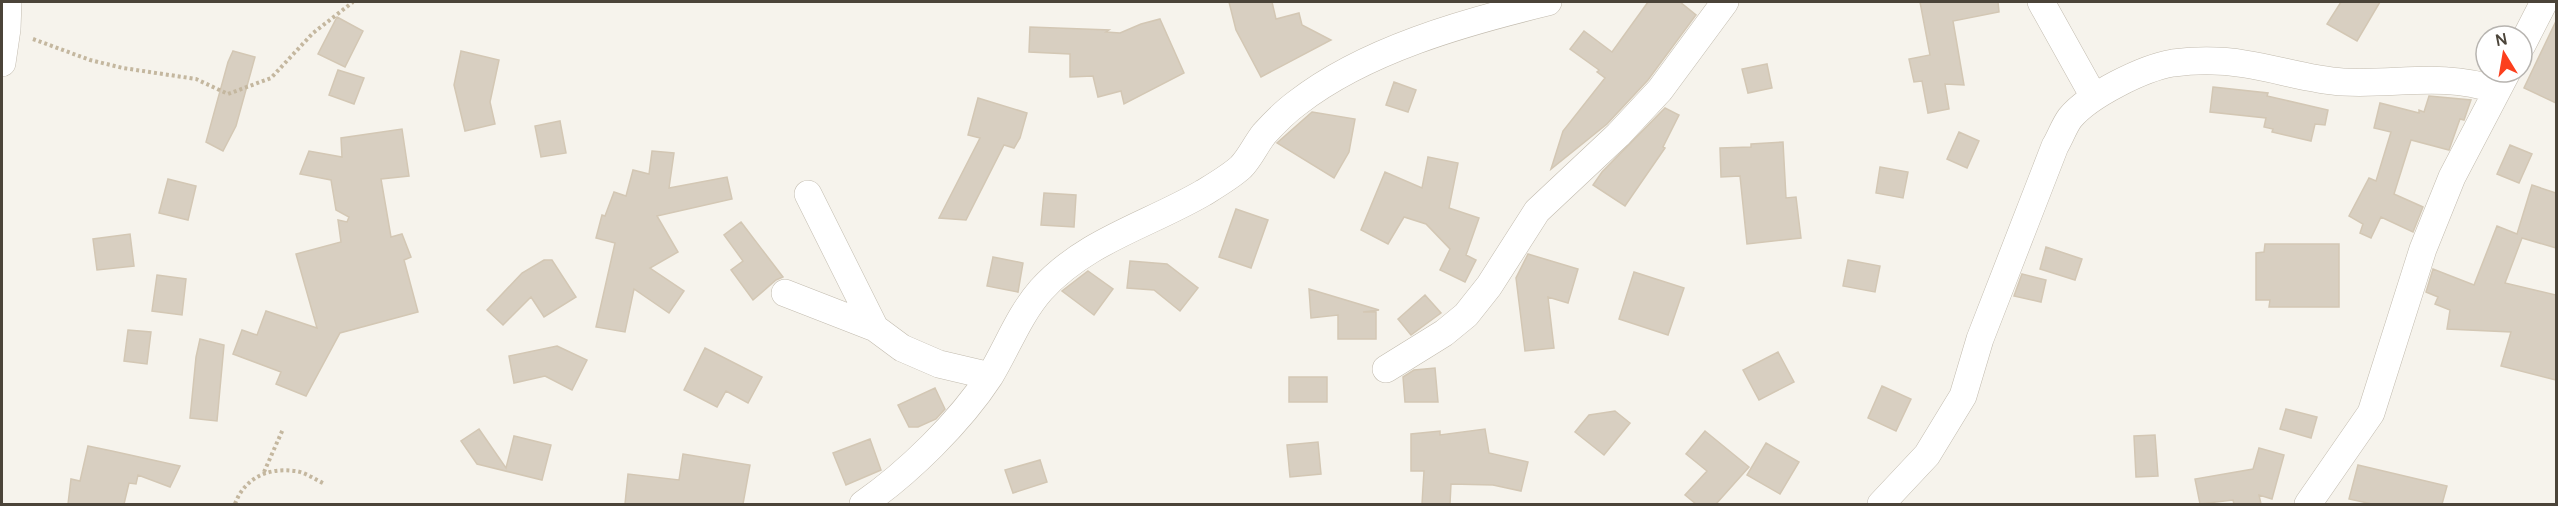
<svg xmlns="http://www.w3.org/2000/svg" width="2558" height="506" font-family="Manrope,sans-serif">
<rect width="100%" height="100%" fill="#f6f3ec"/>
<path fill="#d8cfc1" stroke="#d3c7b4" stroke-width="1.5" d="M1229,2H1272L1276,19L1299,13L1302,25L1331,40L1261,77L1236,30Z
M1648,2H1680L1696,15L1648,80L1607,124L1551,169L1563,131L1605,78L1597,72L1599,70L1570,49L1584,31L1612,52Z
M1920,2H1998L1999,12L1953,21L1964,85L1945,84L1949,109L1928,113L1922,81L1914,82L1909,59L1930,55Z
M2341,2H2380L2357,41L2327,24Z
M337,17L363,31L345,67L318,54Z
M1160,19L1184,73L1124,104L1121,91L1098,97L1093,76L1070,77V54L1029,52L1030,27L1109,30L1106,32L1120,33L1141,24Z
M2556,21V103L2524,88Z
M233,51L255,57L236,126L223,151L206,142L228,62Z
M461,51L499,60L490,102L495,124L465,131L454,85Z
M1767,64L1772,88L1748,93L1742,69Z
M338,70L364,78L354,104L329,95Z
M1394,82L1416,90L1408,112L1386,105Z
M2213,87L2268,93L2267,96L2328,110L2325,125L2315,124L2311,141L2272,132L2273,129L2264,127L2266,118L2210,112Z
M2429,96L2471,100L2464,120L2460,119L2449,150L2411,140L2394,194L2423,207L2413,232L2381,217L2371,238L2360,233L2363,224L2349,216L2369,178L2376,181L2391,132L2374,128L2380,103L2419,113V110L2424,112Z
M978,98L1027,113L1020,138L1014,148L1004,145L966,220L939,218L980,138L968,135Z
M1665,108L1679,115L1663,147L1665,148L1625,206L1593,185L1602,172Z
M1312,112L1355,119L1349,152L1334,178L1277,143Z
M560,121L566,153L541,157L535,126Z
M402,129L409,176L381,179L391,237L402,234L411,257L404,260L418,312L340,333L306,396L276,384L281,372L233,354L242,330L257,335L266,311L317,328L296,254L341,242L338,220L347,222L349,217L336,210L331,180L300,174L309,151L342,157L341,138Z
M1959,132L1979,141L1967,168L1947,159Z
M1783,142L1786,198L1796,197L1801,238L1747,244L1740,176L1721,177L1720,148L1751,147V144Z
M2510,145L2532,154L2519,183L2497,174Z
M652,151L674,153L669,188L727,177L732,199L657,216L678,252L650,268L684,291L669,313L634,289L625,332L596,327L615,243L596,238L602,215L605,216L614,192L626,196L633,170L649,174Z
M1428,157L1458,163L1449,208L1479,218L1466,255L1476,260L1465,282L1440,270L1450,249L1426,224L1404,217L1388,244L1361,230L1385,172L1422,188Z
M1880,167L1908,172L1903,198L1876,193Z
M168,179L196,186L188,220L159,213Z
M2532,185L2556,193V248L2522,238L2505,283L2556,295V380L2501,366L2511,332L2447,329L2450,310L2435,304L2438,297L2426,292L2433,269L2474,285L2497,226L2517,234Z
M1044,193L1076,195L1074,227L1041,225Z
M1236,209L1268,220L1251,268L1219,257Z
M741,222L783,277L776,280L753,300L731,270L743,261L724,235Z
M130,234L134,266L97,270L93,239Z
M2265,244H2339V307H2269L2270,300H2256V253L2264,252Z
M2046,247L2082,259L2075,280L2040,269Z
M1528,254L1578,269L1568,303L1548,297L1554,348L1525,351L1516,278Z
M993,257L1023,263L1018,292L987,286Z
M544,260H552L576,297L544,317L531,297L503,325L487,310L522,273Z
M1848,260L1880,266L1875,292L1843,286Z
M1130,261L1167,264L1198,288L1180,311L1154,290L1127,288Z
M1088,271L1113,289L1094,315L1062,291Z
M1634,272L1684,288L1668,335L1619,319Z
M2022,274L2046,280L2041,302L2014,296Z
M157,275L186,279L182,315L152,311Z
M1309,289L1379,310L1363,312H1376V339H1338V315L1311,318Z
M1425,295L1441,313L1411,335L1398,319Z
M128,330L151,332L147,364L124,361Z
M200,339L224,345L217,421L190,418L196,357Z
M557,346L587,360L572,390L545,376L514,383L509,356Z
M705,348L762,377L748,403L726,391L717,407L684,390Z
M1778,352L1794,382L1759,400L1743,370Z
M1435,368L1438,402H1405L1403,377L1414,370Z
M1289,377H1327V402H1289Z
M1882,386L1911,399L1896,431L1868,418Z
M935,388L945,409L936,419L918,427H909L898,405Z
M2286,409L2317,417L2311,438L2280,429Z
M1615,411L1630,423L1604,455L1575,432L1589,415Z
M479,429L506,468L514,436L551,445L542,480L477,464L461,441Z
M1485,429L1489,453L1528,462L1521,491L1493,485L1451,484L1450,504H1422L1424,471H1411V434L1440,431V435Z
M1705,431L1749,467L1716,504H1696L1685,495L1707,471L1686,454Z
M2155,435L2158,476L2136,477L2134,436Z
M870,439L881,470L846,485L833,453Z
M1318,442L1321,474L1290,477L1287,445Z
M1766,443L1799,462L1780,494L1747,475Z
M88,446L112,451L180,466L170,487L138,475L136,484L129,483L124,504H68L71,479L80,481Z
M2259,448L2284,455L2272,499L2259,495L2261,504H2234L2233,500L2200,504L2195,479L2253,469Z
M683,454L750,465L743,504H625L628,474L679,480Z
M1040,460L1047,482L1013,493L1005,470Z
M2358,465L2447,486L2442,504H2372L2349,499Z"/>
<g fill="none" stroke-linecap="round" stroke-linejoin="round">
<defs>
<path id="minor" d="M2041,2L2094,97
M2522,45L2544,2
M2,63L7,29L8,2
M808,194L875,328
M785,293L875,328L902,348L939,364L990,376
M1386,369L1444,333L1466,315L1489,286L1537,211L1618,135L1660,90L1725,2
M863,504C908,473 960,422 990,376C1007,348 1019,315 1041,290C1085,241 1148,225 1203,193C1216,185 1230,177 1241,167C1250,158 1256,144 1264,134C1274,123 1286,111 1297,103C1365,50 1465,22 1548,2
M1881,504L1927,455L1963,396L1980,339L2055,146C2060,138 2064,126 2070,118C2089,95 2143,68 2173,63C2197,60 2221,60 2245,64C2278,69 2310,80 2343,82C2398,85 2442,72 2496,90
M2308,504L2371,413L2423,249L2452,177L2507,72"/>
</defs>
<use href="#minor" stroke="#c2bbae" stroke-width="28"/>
<path stroke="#c4b79f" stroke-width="4" stroke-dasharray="3 3" stroke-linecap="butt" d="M33,39L90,60L123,68L196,79L228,94L271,78L313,33L353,2
M264,472L283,429
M235,504C244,479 267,467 295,471C305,472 316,480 325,484"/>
<use href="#minor" stroke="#fff" stroke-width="27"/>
</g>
<rect width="2558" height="506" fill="none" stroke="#4b4439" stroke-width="6"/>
<g transform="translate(2504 54) rotate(349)"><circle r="28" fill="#ffffff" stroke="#b7b4b0" stroke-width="1.5"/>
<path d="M0-4.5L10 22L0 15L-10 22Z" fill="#fc3f1d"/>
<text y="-9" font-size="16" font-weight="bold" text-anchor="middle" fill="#4b4439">N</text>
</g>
</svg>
